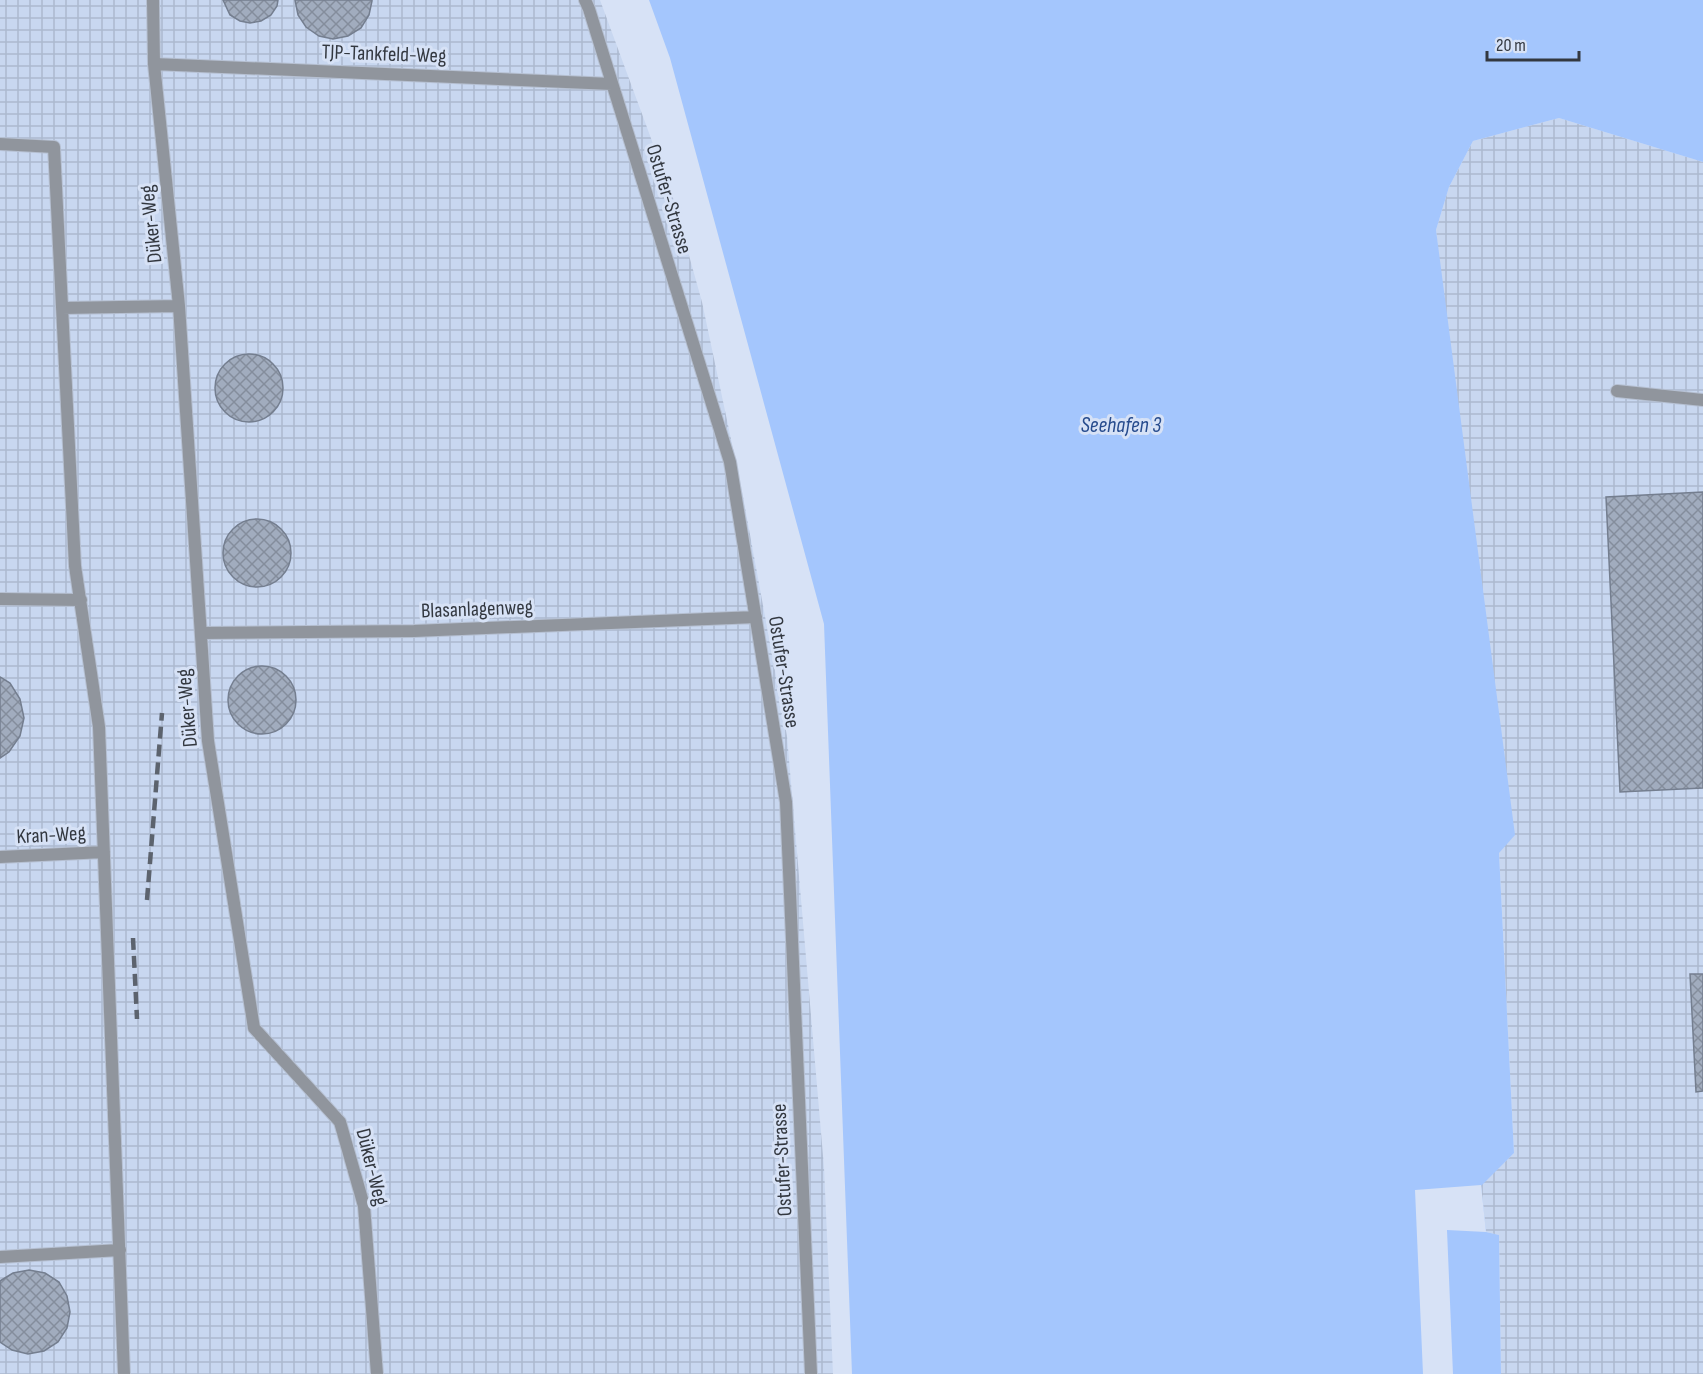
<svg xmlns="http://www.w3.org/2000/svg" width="1703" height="1374" font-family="'Sofia Sans Condensed',sans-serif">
<defs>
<pattern id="industrial-grid" width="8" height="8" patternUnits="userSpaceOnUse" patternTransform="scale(1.5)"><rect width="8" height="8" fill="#c8d7f0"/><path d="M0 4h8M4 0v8" fill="none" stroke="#acb9cf"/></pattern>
<pattern id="building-cross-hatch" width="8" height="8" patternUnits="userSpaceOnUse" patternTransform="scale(1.5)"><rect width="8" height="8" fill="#a1acbe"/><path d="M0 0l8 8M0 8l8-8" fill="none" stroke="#848d9c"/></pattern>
</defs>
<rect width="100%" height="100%" fill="#d7e2f6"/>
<path fill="url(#industrial-grid)" d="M0,0H600L673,198L702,302L742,491L787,736L824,1167L833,1374H0Z
M1559,118L1703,162V1374H1501L1499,1235L1486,1232L1481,1185L1514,1153L1499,852L1436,230L1449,187L1473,141Z"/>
<path fill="#a4c6fd" d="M649,0H1703V162L1559,118L1473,141L1449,187L1436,230L1515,835L1499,853L1514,1153L1481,1186L1486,1232L1499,1235L1501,1374H852L824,624L670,58Z"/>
<path fill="#d7e2f6" d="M1481,1185L1486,1232L1447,1230L1453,1374H1423L1415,1190Z"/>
<path fill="url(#building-cross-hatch)" stroke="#747e8f" stroke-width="1.5" d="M223,0H278L277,6L271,15L261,21L250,23L240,21L230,15Z
M295,0H372V1L369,15L361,28L348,36L333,39L319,36L306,27L298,15Z
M215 388a34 34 0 1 1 68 0a34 34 0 1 1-68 0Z
M1703,492V788L1620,792L1606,497Z
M223 553a34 34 0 1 1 68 0a34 34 0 1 1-68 0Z
M228 700a34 34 0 1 1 68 0a34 34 0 1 1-68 0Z
M0,677L10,683L20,699L24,718L20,736L9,752L0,758Z
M1690,974H1703V1091L1696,1092Z
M29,1270L45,1273L59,1282L67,1296L70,1312L67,1328L58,1342L44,1351L28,1354L12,1350L0,1342V1281L13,1273Z"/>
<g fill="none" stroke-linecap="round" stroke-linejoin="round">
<defs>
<path id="service" d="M153,0L154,64L179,306L208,741L254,1028L340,1122L364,1206L377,1374
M585,0L589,9L730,462L786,802L811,1374
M154,64L612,84
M0,144L54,147L75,566L99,727L124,1374
M62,308L179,306
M1617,391L1703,400
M0,599L81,600
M201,633L414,631L756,617
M0,857L104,852
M0,1257L120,1250"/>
</defs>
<use href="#service" stroke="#b6c0d2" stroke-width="14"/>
<use href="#service" stroke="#90959d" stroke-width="12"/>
<path stroke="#5c636e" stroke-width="4.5" stroke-dasharray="12 6" stroke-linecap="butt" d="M147,900L162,713
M133,938L137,1019"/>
</g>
<g text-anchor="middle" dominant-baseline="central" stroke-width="6" stroke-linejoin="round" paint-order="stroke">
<g font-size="21" fill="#333840" stroke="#d7e2f6">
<text transform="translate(384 54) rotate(2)">TJP-Tankfeld-Weg</text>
<text transform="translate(669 199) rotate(73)">Ostufer-Strasse</text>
<text transform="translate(151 224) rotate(-96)">Düker-Weg</text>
<text transform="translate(477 609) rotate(-2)">Blasanlagenweg</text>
<text transform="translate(784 672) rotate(81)">Ostufer-Strasse</text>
<text transform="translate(187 708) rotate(-95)">Düker-Weg</text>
<text transform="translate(51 835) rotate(-3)">Kran-Weg</text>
<text transform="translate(782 1160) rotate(-93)">Ostufer-Strasse</text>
<text transform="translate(372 1167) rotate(76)">Düker-Weg</text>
</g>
<g font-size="22" font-style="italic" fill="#274c8e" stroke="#d7e2f6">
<text x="1121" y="425">Seehafen 3</text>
</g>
</g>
<path d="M1487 51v9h92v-9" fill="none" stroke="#333840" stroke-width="3"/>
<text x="1496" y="51" font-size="18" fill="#333840" stroke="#d7e2f6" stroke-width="4.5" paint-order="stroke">20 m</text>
</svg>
